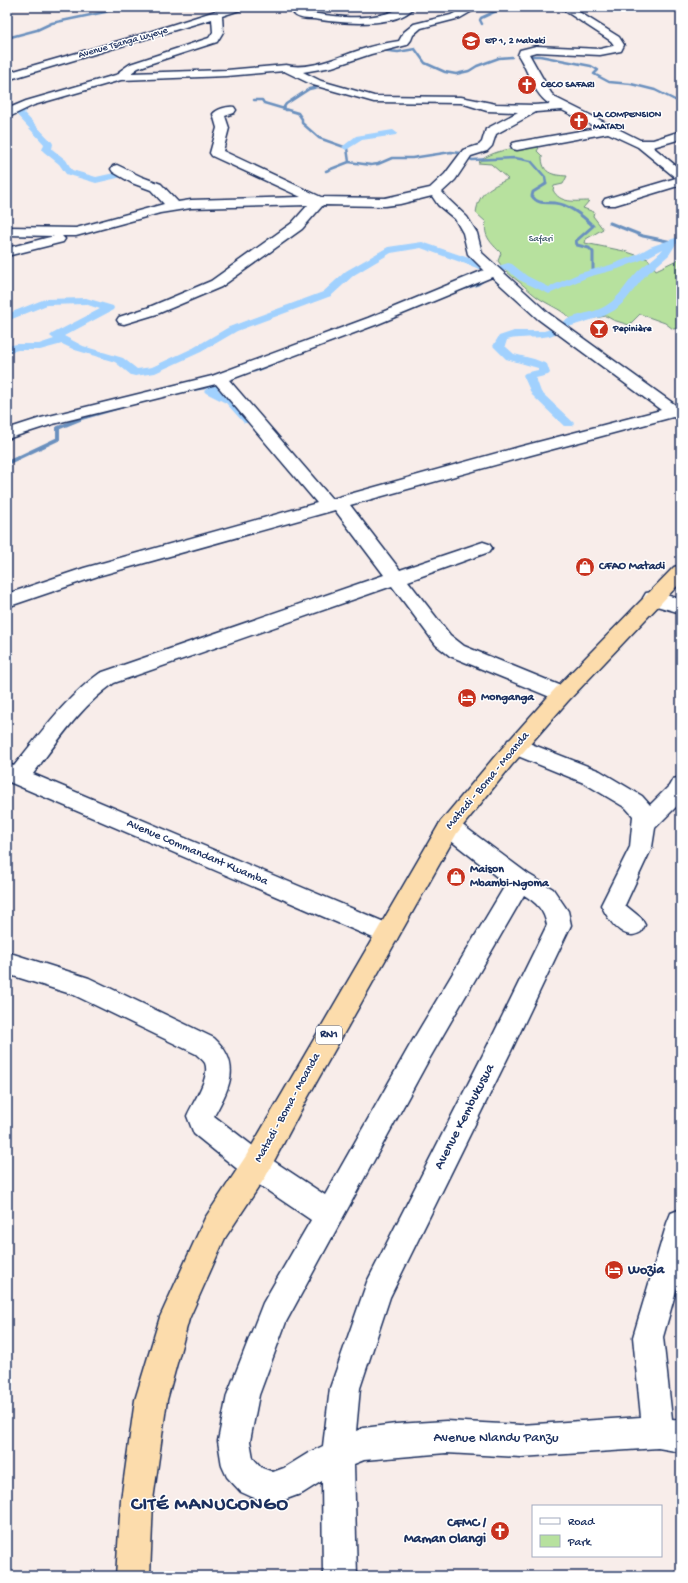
<svg xmlns="http://www.w3.org/2000/svg" width="688" height="1583" font-family="'Gochi Hand',sans-serif">
<rect width="100%" height="100%" fill="#f8edea"/>
<filter id="ink" filterUnits="userSpaceOnUse"><feTurbulence type="fractalNoise" baseFrequency=".025" numOctaves="2"/><feDisplacementMap in="SourceGraphic" scale="8" xChannelSelector="R" yChannelSelector="G"/><feConvolveMatrix kernelMatrix="1 2 1 2 8 2 1 2 1" color-interpolation-filters="sRGB"/></filter>
<g filter="url(#ink)">
<path fill="#b7e19e" stroke="#69887e" d="M537,145L539,148L537,151L542,156C542,173 551,175 567,176L563,184L554,186L553,190C560,204 575,201 589,201L583,208L594,212L593,216L603,229L586,239L585,243L624,251L648,259L656,270L681,258V328L673,329L665,323L640,314L629,325L613,320L606,316L584,320L575,324C564,311 559,310 545,302C534,296 527,288 518,281C509,274 505,271 498,261L501,253C491,243 483,236 486,222L476,213C479,191 490,188 508,179L491,164L478,163C492,149 518,148 537,145Z"/>
<g fill="none" stroke-linecap="round" stroke-linejoin="round">
<path stroke="#6b90be" stroke-width="2.5" d="M482,24L480,20L481,18L505,7
M7,38L37,30L52,23L105,12L116,7
M380,50L398,52L415,49L425,63L445,72L456,74L469,71L477,66L499,58L512,57
M526,56H540L591,66L598,70L594,74L609,82L631,84L655,90L681,103
M254,100H262L264,103L298,113L302,119V123L319,138L347,148L349,162
M286,110L284,107L286,104L309,89L318,87
M326,171L349,162L371,165L378,164L392,158H412L451,152L460,153L472,160L515,158L531,161L545,177L546,184L544,185"/>
<path stroke="#6b90be" stroke-width="3" d="M546,184L533,192L532,196C538,205 546,202 555,203C570,205 583,216 593,226L576,241L577,245L589,248L593,252V272
M610,223L643,236L672,242
M459,290L478,284L488,277
M254,371L277,362
M185,391L203,388L217,383
M76,420L122,407"/>
<path stroke="#6b90be" stroke-width="4" d="M7,463L58,439V428L80,419"/>
<path fill="#a1d1fe" fill-rule="evenodd" d="M22,108L25,109L26,111L24,113L52,142L53,144L52,149L66,160L72,170L96,177L119,172L124,175L122,177L96,183L66,174L59,164L44,152L42,150L44,144L15,113Z
M393,130L397,133L396,135L362,140L346,150L342,147L356,136Z
M681,236V242L676,244L669,255L645,276L625,301L615,310L604,316L565,328L561,327L560,325C568,314 595,314 607,305C620,297 627,282 638,271C646,263 656,258 663,249L644,259L618,269L588,277L549,294L519,280L507,270L495,274L491,273L421,248L391,253L354,275L331,296L237,331L201,352L155,373L135,376L131,375L115,362L75,350L62,344L40,350H18L7,353V346L17,344H39L54,339L50,336L52,334L100,309L85,304L47,305L7,321V314L45,299L86,298L113,306L114,308L113,310L64,336L83,346L123,358L137,369L152,367L193,348L229,327L323,292L346,271L388,247L422,242L495,267L508,263L512,264L527,276L549,287L580,273L610,265L636,255L650,247Z
M554,328L558,329L559,331C551,341 522,335 507,340L505,346L514,354L534,359L547,364L550,373L548,375L536,378L541,392L574,423L572,426H564L532,395L523,375L525,373L538,370V368L506,359L493,346L499,336L514,331H544Z
M222,378L226,379L228,381L218,390L234,399L252,417L254,420L252,423H244L226,403L206,393L204,391L218,379Z"/>
<defs>
<path id="minor" d="M228,7H244L243,9L222,16L223,32L217,42L149,64L138,68L131,73L227,70L286,65C310,71 340,56 363,49C375,45 387,43 399,41L404,32L414,24L451,15L466,7H479L460,18L421,28L413,35L411,40L407,45L371,54L332,67L303,72L321,81L374,96L461,97L496,104L534,105L550,104C534,95 528,70 518,55L520,50L536,46L600,49L613,46L614,45L611,41L559,7H571L619,37L624,45L621,51L600,55L536,52L529,54L551,93L556,98L640,140H653L681,131V139L653,147L681,170V185L615,205H605L603,202L605,199L676,178L638,147L608,133L517,150L513,149L511,146L513,143L517,142L597,128L562,110L536,112L496,134L492,146L487,151L471,156L455,180L442,192L448,199L467,217L477,233L482,253L548,313L681,409V420L673,417L531,455L350,505L400,570L477,544L483,542L489,544L492,548L489,552L408,581L450,635L464,646L569,689L572,694L569,699L562,701L555,699L450,656L436,645L392,586L114,683C80,707 58,741 33,774L396,927L399,934L396,941L387,944L7,781V764L14,766C41,733 65,698 100,673L384,575L335,510L98,576L7,607V594L84,568L317,503L216,384L53,424L7,439V429L41,418L212,376L368,318L484,270L468,254L463,233L455,219L438,205L432,196L400,204L385,206L323,205L302,229L221,287L157,314L124,324L119,323L117,320L119,317L147,308L211,281L292,223L308,205L191,208L160,213L76,236H62L65,239L63,242L7,256V248L54,236L7,235V227L76,228L164,204L151,190L132,183L113,172L111,169L113,166L117,165L142,177L161,184L178,202L191,200L301,197L212,156L210,153L217,128L213,114C217,109 228,106 234,107L236,110L234,113L225,116L229,128L223,151L321,197L385,198L430,188L445,174L463,150L479,145L482,142L486,129L518,112L487,111L461,103L374,102L313,85L284,71L227,76L121,80L34,105L7,118V109L26,101L119,74L120,71L130,64L209,38L213,32L212,19L7,80V73L140,35ZM492,277L538,319L661,410L519,447L332,499L229,380L378,324Z
M402,7H414C397,29 339,23 314,19C308,19 298,19 294,14L299,11C331,16 372,24 402,7Z
M653,592L681,599V613L646,603L643,598L646,593Z
M516,738L600,771L642,796L650,805L669,786L673,779L681,777V802L655,828L652,847L625,905L641,918L645,925L641,932C639,933 635,935 632,935C617,934 607,917 601,905L630,847L633,816L626,808L584,783L508,752L505,746L508,740Z
M449,818L457,821L528,874L553,889L568,911L571,925L512,1049L390,1297L360,1388L356,1431L363,1428L396,1424L446,1421L521,1425L641,1417L633,1337L667,1223L671,1213L681,1209V1273L663,1337L672,1419L681,1420V1452L658,1448L521,1457L446,1453L364,1460L354,1464L357,1576H323L322,1481L303,1493L273,1504L252,1497L241,1492L227,1477L222,1466L218,1441L227,1395L263,1303L311,1220L246,1176L194,1134L187,1116C192,1104 211,1077 205,1063C203,1060 199,1057 196,1054L74,995L7,974V952L89,978L214,1038C242,1064 230,1087 214,1116L266,1156L325,1195L410,1045L506,884L441,833L438,827L441,821ZM524,895C537,903 544,910 547,925L494,1033L367,1282L330,1388L323,1446L310,1452L284,1468L273,1472L262,1468L253,1458L250,1441L259,1395L286,1322L428,1061Z"/>
<path id="highway" d="M681,565V582L568,701L511,766L457,833L308,1097L266,1176L225,1238L189,1319L167,1400L153,1500L150,1576H116L121,1500L135,1400L160,1317L205,1218L246,1156L441,821L496,755L554,690L674,567Z"/>
</defs>
<use href="#minor" stroke="#1b2f5e" stroke-width="3"/>
<use href="#highway" stroke="#1b2f5e" stroke-width="3"/>
<use href="#minor" fill="#fff" fill-rule="evenodd"/>
<use href="#highway" fill="#fcdcac" fill-rule="evenodd"/>
</g>
</g>
<defs>
<symbol id="school-disc" viewBox="-11 -11 22 22"><circle r="9.5" fill="#c8321e" stroke="#fff"/><path d="M0-5L7-2L0 1L-7-2ZM-4 1L0 2.5L4 1V4Q0 6-4 4Z" fill="#fff"/></symbol>
<symbol id="church-disc" viewBox="-11 -11 22 22"><circle r="9.5" fill="#c8321e" stroke="#fff"/><path d="M-1.2-6h2.4v3.5h3.3v2.4h-3.3V6h-2.4V-.1h-3.3v-2.4h3.3Z" fill="#fff"/></symbol>
<symbol id="bar-disc" viewBox="-11 -11 22 22"><circle r="9.5" fill="#c8321e" stroke="#fff"/><path d="M-6-5H6L.8 .8V4.5H3.5V6h-7V4.5H-.8V.8Z" fill="#fff"/></symbol>
<symbol id="shop-disc" viewBox="-11 -11 22 22"><circle r="9.5" fill="#c8321e" stroke="#fff"/><path d="M-5-2.5h2.3a2.7 3.5 0 0 1 5.4 0H5L5.5 6h-11ZM-1.5-2.5h3a1.5 2.3 0 0 0-3 0Z" fill="#fff"/></symbol>
<symbol id="hotel-disc" viewBox="-11 -11 22 22"><circle r="9.5" fill="#c8321e" stroke="#fff"/><path d="M-6-4.5h1.5V1H6V5H4.5V3h-9V5H-6ZM-4 0a1.8 1.8 0 1 1 3.6 0ZM.5 0V-2.5h3Q6-2.5 6 0Z" fill="#fff"/></symbol>
</defs>
<g fill-rule="evenodd">
<use href="#school-disc" x="460" y="30" width="22" height="22"/>
<use href="#church-disc" x="516" y="74" width="22" height="22"/>
<use href="#church-disc" x="568" y="110" width="22" height="22"/>
<use href="#bar-disc" x="588" y="318" width="22" height="22"/>
<use href="#shop-disc" x="574" y="556" width="22" height="22"/>
<use href="#hotel-disc" x="456" y="687" width="22" height="22"/>
<use href="#shop-disc" x="445" y="866" width="22" height="22"/>
<use href="#hotel-disc" x="603" y="1259" width="22" height="22"/>
<use href="#church-disc" x="489" y="1520" width="22" height="22"/>
</g>
<g text-anchor="middle" dominant-baseline="central" stroke-width="3" stroke-linejoin="round" paint-order="stroke">
<g font-size="10" font-weight="bold" fill="#1b2f5e" stroke="#fff" text-anchor="start">
<text x="485" y="41">EP 1, 2 Mabeki</text>
<text x="541" y="85">CBCO SAFARI</text>
<text x="593" y="115">LA COMPENSION<tspan x="593" dy="12">MATADI</tspan></text>
<text x="613" y="329">Pepinière</text>
</g>
<g font-size="10" fill="#1b2f5e" stroke="#fff">
<text transform="translate(123 43) rotate(-16)">Avenue Tsanga Luyeye</text>
</g>
<g font-size="10" fill="#425c6e" stroke="#fff">
<text x="541" y="239">Safari</text>
</g>
<rect fill="#fff" stroke="#5f6d8e" stroke-width="1" x="316" y="1026" width="26" height="18" rx="3"/>
<g font-size="11" font-weight="bold" fill="#1b2f5e">
<text x="329" y="1035">RN1</text>
</g>
<g font-size="12" font-weight="bold" fill="#1b2f5e" stroke="#fff" text-anchor="start">
<text x="599" y="567">CFAO Matadi</text>
<text x="481" y="698">Monganga</text>
<text x="470" y="870">Maison<tspan x="470" dy="14">Mbambi-Ngoma</tspan></text>
</g>
<g font-size="12" fill="#1b2f5e" stroke="#fff">
<text transform="translate(488 781) rotate(-50)">Matadi - Boma - Moanda</text>
<text transform="translate(197 853) rotate(23)">Avenue Commandant Kwamba</text>
<text transform="translate(288 1108) rotate(-61)">Matadi - Boma - Moanda</text>
</g>
<g font-size="14" fill="#1b2f5e" stroke="#fff">
<text transform="translate(465 1117) rotate(-63)">Avenue Kembukusua</text>
<text x="496" y="1438">Avenue Nlandu Panzu</text>
</g>
<g font-size="14" font-weight="bold" fill="#1b2f5e" stroke="#fff" text-anchor="start">
<text x="628" y="1270">Wozia</text>
<text x="486" y="1523" text-anchor="end">CFMC /<tspan x="486" dy="16">Maman Olangi</tspan></text>
</g>
<g font-size="19" font-weight="bold" letter-spacing="1" fill="#1b2f5e" stroke="#fff">
<text x="210" y="1505">CITÉ MANUCONGO</text>
</g>
</g>
<rect width="688" height="1583" fill="none" stroke="#fff" stroke-width="24"/>
<rect x="12" y="12" width="664" height="1559" fill="none" stroke="#1b2f5e" stroke-width="1.5" filter="url(#ink)"/>
<rect x="532" y="1505" width="130" height="52" fill="#ffffff" stroke="#a4acbf"/>
<rect x="540" y="1518" width="20" height="6" fill="#ffffff" stroke="#a4acbf"/>
<text x="568" y="1525" font-size="12" fill="#1b2f5e">Road</text>
<rect x="540" y="1535" width="20" height="12" fill="#b7e19e" stroke="#a4acbf"/>
<text x="568" y="1545" font-size="12" fill="#1b2f5e">Park</text>
</svg>
